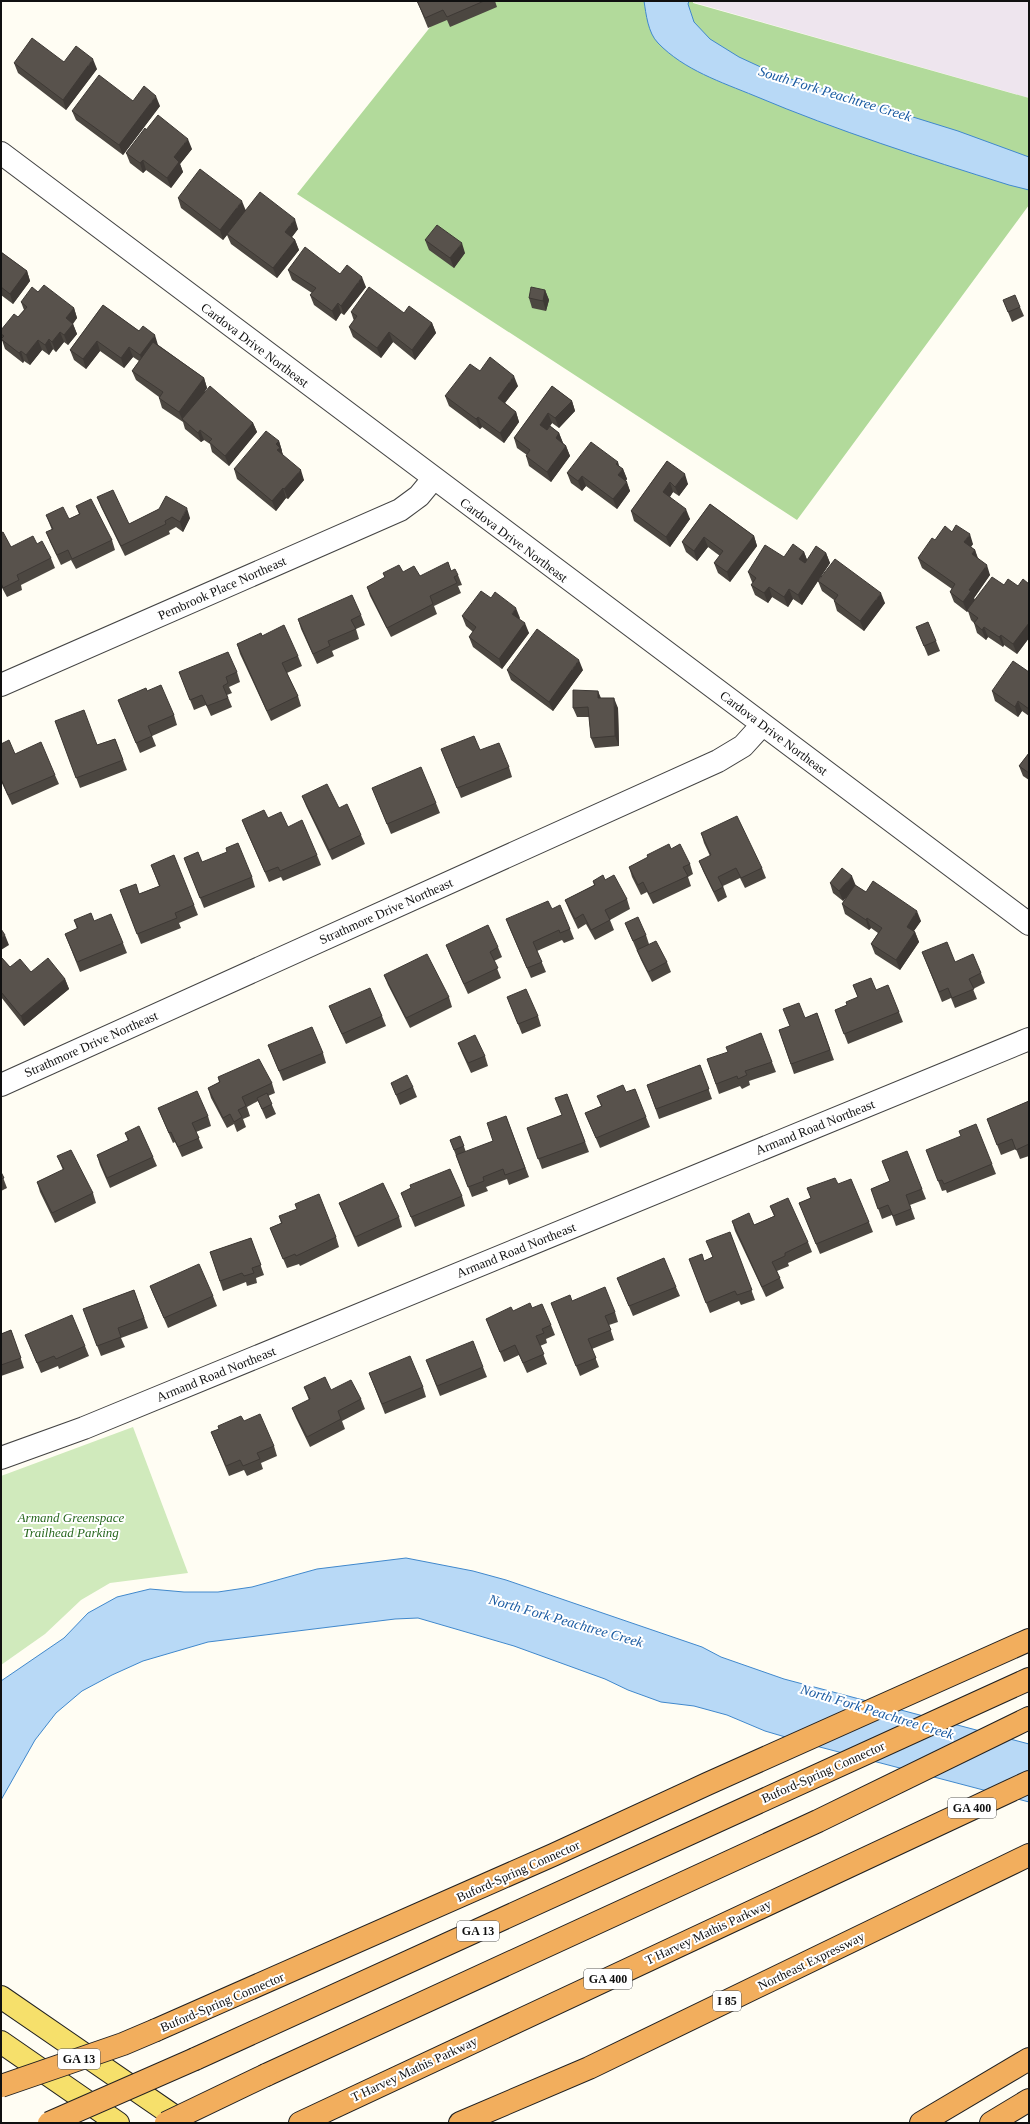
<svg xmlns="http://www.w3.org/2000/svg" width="1030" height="2124" font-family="'Times New Roman',serif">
<rect width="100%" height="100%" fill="#fffdf3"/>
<path fill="#eee5ee" d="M693,1H1029V98L692,2Z"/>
<path fill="#d0eabc" d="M133,1427L188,1573L110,1583L81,1600L45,1634L1,1665V1476Z"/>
<path fill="#b2da9b" d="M451,1H693V3L1029,98V205L797,520L297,194Z"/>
<path fill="#b8d9f6" stroke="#4088cc" d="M644,1H689L688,4L694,22L710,39L739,57L778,75L958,131L1029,157V190L1009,185C923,158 838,131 755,96C721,82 684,70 658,43C648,33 646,14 644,1Z
M406,1558L473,1571L506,1580L702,1647L721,1657L784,1679L1029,1744V1802L816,1746L765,1731L727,1715L694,1706L661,1702L628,1690L605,1679L514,1646L418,1618L395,1619L208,1642L143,1661L112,1675L82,1691L56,1713L35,1740L1,1800V1681L64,1638L88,1613L117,1597L150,1589L184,1592H218L252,1587L317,1569Z"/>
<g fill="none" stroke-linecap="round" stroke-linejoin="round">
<defs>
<path id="minor" d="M1,153L1029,924
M1,685L400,510L419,496L433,479
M1,1085L718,761L743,746L762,725
M1,1458L84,1428L1029,1039"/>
<path id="major" d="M1,1997L184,2123
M1,2042L118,2123"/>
<path id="highway" d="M156,2030L553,1855L707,1784L1029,1640
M195,2059L1029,1679
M266,2075L818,1821L1029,1718
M300,2123L1029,1782
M460,2123L589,2068L1029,1855
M921,2123L1029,2059
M991,2123L1029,2100"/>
</defs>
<use href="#minor" stroke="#434343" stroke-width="24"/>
<use href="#major" stroke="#212121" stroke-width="24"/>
<use href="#highway" stroke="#212121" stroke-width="24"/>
<use href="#minor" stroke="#fff" stroke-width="22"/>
<use href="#major" stroke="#f6e06b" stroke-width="22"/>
<use href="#highway" stroke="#f2ae5d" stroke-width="22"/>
<defs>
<path id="highway-bridge" d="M1,2086L123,2044L156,2030
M49,2123L195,2059
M166,2123L266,2075"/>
</defs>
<use href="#highway-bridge" stroke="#212121" stroke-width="24" stroke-linecap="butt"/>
<use href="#highway-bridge" stroke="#f2ae5d" stroke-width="22"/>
</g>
<path fill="#4c4741" d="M417,1H495L497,7L450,27L447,20L428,28Z
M64,62L97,69L66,110L18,73L14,63Z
M133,101L160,106L123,155L76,120L72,111Z
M146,130L192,149L180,164L183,172L171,188L146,170L143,173L130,163L126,153Z
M178,198L246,210L298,229L292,237L295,240L299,250L277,278L231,244L227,235L223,240L181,208Z
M425,240L465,253L454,268L429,250Z
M1,252L27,271L30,281L13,304L1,295Z
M288,270L340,274L366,287L344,315L341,313L336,321L314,305L310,295L312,293L292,280Z
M545,290L549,300L546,311L532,308L529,298Z
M38,292L74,308L77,318L73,324L77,334L68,345L64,342L56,352L53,349L49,355L42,350L30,365L24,361L23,363L5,349L1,337V330L18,317L24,310L21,302Z
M1003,300L1020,307L1024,316L1012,322Z
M103,305L139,331L204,378L207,388L204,393L253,423L257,432L229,466L212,452L210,444L204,440L201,442L185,429L183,422L162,408L159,398V397L136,380L132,371L139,361L133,357L124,368L100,351L86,369L74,360L70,350Z
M351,312L404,313L432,323L436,333L415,360L393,342L381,358L353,337L349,327L354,321Z
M480,371L518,386L505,403L516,412L519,422L504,443L482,427L480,429L449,406L445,396Z
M552,386L572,401L575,411L559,428L552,423L550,426L559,433L563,443L566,446L570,456L551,482L529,466L526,456L527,455L517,448L514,438Z
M279,441L282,451V452L283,455L304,480L288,499L286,498L276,511L237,479L234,469Z
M667,461L688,484L679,496L673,492L670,497L690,519L670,547L634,521L631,511Z
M619,467L623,469L627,479L626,481L630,491L617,509L586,486L582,491L571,483L567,473Z
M97,497L129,524L159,509L190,518L183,532L176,527L169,531L170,534L125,556L101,507Z
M710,504L754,536L757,546L730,582L718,573L714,563L720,556L708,547L697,561L686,552L682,542Z
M76,506L112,540L115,550L76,569L71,560L61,565L50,542L46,532L52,530L46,515L69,519L79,514Z
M952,532L973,544L971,547L975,550L978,558L990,575L974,598L975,600L1004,585L1018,586L1029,584V638L1017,654L1004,645L1003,647L988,637L986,640L977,633L974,623L971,620L968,611L967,612L954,602L950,592L952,589L922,568L918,558L935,540Z
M1,533L11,547L37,544L51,558L55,568L21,585L22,590L7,597L1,586Z
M804,552L807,560L826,553L830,563L802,605L793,599L788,607L772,597L768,603L755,595L751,585L753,583L752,582L748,572L784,557Z
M451,571L458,575L462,585L458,586L461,593L434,606L437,614L391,637L370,596L367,587L385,578L383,573L403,572L420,576Z
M818,581L885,603L864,631L837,611L834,601V600L822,591Z
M361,615L365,625L356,629L359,639L332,651L334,656L317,664L301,629L298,619Z
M462,616L520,618L519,619L529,633L502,669L473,647L469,637L473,632L466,626Z
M916,627L936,641L940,651L928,656Z
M262,636L298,656L302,666L287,673L298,696L301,706L271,721L240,654L237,644Z
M507,670H583L553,711L511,680Z
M179,672H237L240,682L229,687L232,693L227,695L232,707L211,716L206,705L194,710Z
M1029,672V716L1022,711L1018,717L995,701L992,691Z
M147,691L174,715L177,725L152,736L156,746L140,753L118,700Z
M598,691L601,698L618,708L619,746L595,748L591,738L589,717H577L573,708Z
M55,721L97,745L115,739L127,770L80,788Z
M1,744L15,754L55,775L59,784L12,805L1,781Z
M441,749L480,750L509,767L512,777L461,798Z
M1029,753V780L1023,776L1019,766Z
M372,788L436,803L440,813L391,834Z
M302,796L339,808L361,835L365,844L332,860L306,806Z
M268,818L288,827L317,855L321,865L283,881L281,877L269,882L246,830L242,820Z
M701,833L762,868L766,878L745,888L740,878L723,886L727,897L718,902L703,871L699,861L710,856L704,843Z
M671,849L690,864L693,874L688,877L691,886L653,904L647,892L641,895L632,877L629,867L648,858L647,855Z
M184,858L202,862L252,877L255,887L204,908Z
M151,865L194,905L198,915L179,923L181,928L141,944L120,890L139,894L159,886Z
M605,880L627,899L630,909L610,920L614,930L595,940L586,924L578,929L569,910L565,900L594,885L593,881Z
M830,883L855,885L866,892L921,921L914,931L915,932L919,942L900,970L875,954L871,944L878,933L871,928L869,930L845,914L842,904L847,896L843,901L833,893Z
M552,909L570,929L574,939L564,943L562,940L537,951L546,972L531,978L510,929L506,919Z
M74,920L94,921L123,943L127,953L80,972L65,934L77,929Z
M625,923L646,935L649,944L667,962L671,972L652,982L641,960Z
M446,945L498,947L502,957L494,961L501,978L468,994L450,955Z
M922,952L955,962L981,973L985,983L973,989L977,999L955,1008L951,998L942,1002Z
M1,957L10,967L31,972L65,979L69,989L24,1026L1,997Z
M384,975L449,997L452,1007L410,1028L388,985Z
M853,985L876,990L899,1012L903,1022L848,1044L835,1010L847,1005L858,997Z
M507,997L538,1016L541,1026L522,1034Z
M329,1006L382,1016L386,1026L346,1044L333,1016Z
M817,1013L834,1060L794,1074L779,1030L790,1026L805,1018Z
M458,1043L485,1056L488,1066L471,1073L462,1053Z
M268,1045L323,1053L326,1063L283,1081Z
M707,1059L772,1062L776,1072L749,1081L750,1085L742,1089L740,1086L719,1094Z
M700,1065L712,1099L659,1119L647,1085Z
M218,1077L272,1083L275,1093L268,1096L276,1114L266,1119L258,1101L247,1107L250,1116L243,1119L246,1127L237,1132L234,1124L227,1128L211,1098L208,1088L219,1082Z
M391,1083L413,1087L417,1097L400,1105Z
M567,1094L589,1152L542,1169L527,1128L562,1115Z
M597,1096L646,1117L650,1127L600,1148L585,1113L601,1106Z
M1029,1101V1156L1020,1159L1016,1149L1001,1155L987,1119Z
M158,1108L208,1116L211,1126L196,1132L203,1148L182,1157L175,1142L173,1143L162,1118Z
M506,1116L529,1177L509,1185L507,1179L486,1187L488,1191L472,1197L450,1140L460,1136L466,1152L493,1141Z
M125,1133L153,1157L157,1166L110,1188L100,1165L97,1155L128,1141Z
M926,1150L992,1164L996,1174L947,1193L946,1190L942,1191Z
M57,1156L93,1193L96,1203L55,1223L40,1192L37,1182L63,1170Z
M882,1161L922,1189L926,1199L910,1205L915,1219L896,1226L892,1215L882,1219L871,1189L890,1181Z
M1,1172L7,1188L1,1191Z
M838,1184L869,1222L873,1232L820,1254L799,1203L811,1198L807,1188Z
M411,1188L462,1196L465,1206L415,1227L401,1193Z
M339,1203L399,1217L402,1227L358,1247L343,1213Z
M770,1206L808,1242L812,1252L788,1263L789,1266L777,1271L784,1288L766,1297L735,1231L732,1221L754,1225L774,1216Z
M279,1216L336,1237L339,1247L300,1266L299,1264L287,1268L270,1228L281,1223Z
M730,1232L755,1300L741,1305L739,1301L710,1313L689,1259L704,1261L712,1257Z
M251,1238L264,1275L256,1278L257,1283L247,1286L246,1282L223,1291L210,1252Z
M617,1278L676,1287L680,1296L633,1316Z
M150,1286L213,1296L217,1306L168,1328L154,1296Z
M134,1290L148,1328L121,1338L125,1347L101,1356L83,1309Z
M572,1301L615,1312L618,1322L609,1325L614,1340L592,1349L599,1367L580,1376L551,1303Z
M532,1308L551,1325L555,1335L546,1339L547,1343L540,1346L547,1364L527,1373L519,1355L504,1362L486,1319L513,1311Z
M11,1330L24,1368L1,1376V1334Z
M25,1335L85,1346L89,1356L59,1369L58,1366L41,1373Z
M426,1360L483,1367L487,1377L440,1396Z
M369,1373L423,1387L426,1397L385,1414Z
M304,1387L331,1390L361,1399L365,1409L342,1421L345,1429L310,1447L296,1418L292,1408L309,1400Z
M244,1421L274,1446L277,1456L261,1463L263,1469L247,1476L244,1470L229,1476L211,1432Z"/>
<path fill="#3e3935" d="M93,59L97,69L66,110L63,100Z
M156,96L160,106L123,155L119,145Z
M188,139L192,149L180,164L183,172L171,188L167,178L174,157Z
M143,160L146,170L143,173L140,163Z
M242,201L246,211L223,240L220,230Z
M295,219L298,229L288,242L285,232Z
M295,240L299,250L277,278L273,268Z
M462,243L465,253L454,268L450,258Z
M27,271L30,281L13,304L10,294Z
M362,277L366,287L344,315L341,306Z
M545,290L549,300L546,311L543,301Z
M338,303L341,313L336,321L332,311Z
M74,308L77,318L69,328L66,318Z
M432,323L436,333L415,360L412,350Z
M73,324L77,334L68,345L64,335Z
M60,332L64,342L56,352L52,342Z
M389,332L393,342L381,358L377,348Z
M155,335L158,345L143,365L140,355Z
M49,339L53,349L49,355L45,345Z
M38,340L42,350L30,365L26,355Z
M97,341L100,351L86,369L83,359Z
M129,347L133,357L124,368L121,358Z
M21,351L24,361L23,363L19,353Z
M514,376L518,386L501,408L498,398Z
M204,378L207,388L184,421L182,419L179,412Z
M572,401L575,411L559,428L555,418Z
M516,412L519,422L504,443L500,433Z
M548,413L552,423L544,435L540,425Z
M478,417L482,427L480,429L476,419Z
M253,423L257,432L229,466L225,456Z
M200,430L204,440L201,442L198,433Z
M559,433L563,443L559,448L556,438Z
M279,441L282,451V452L284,457L277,450L276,444Z
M566,446L570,456L551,482L547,472Z
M618,462L621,472L623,469L627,479L622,485L618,475L616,464Z
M301,470L304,480L288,499L284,489Z
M685,474L688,484L679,496L675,487Z
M582,476L586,486L582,491L578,481Z
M627,482L630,491L617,509L613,499Z
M670,482L673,492L666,502L663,492Z
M283,488L286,498L276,511L272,501Z
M187,508L190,518L183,532L180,522Z
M686,509L690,519L670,547L666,537Z
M970,534L973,544L967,552L964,542Z
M754,536L757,546L730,582L727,572Z
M704,537L708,547L697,561L694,551Z
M975,550L978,560L972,554Z
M804,552L808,562L802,569L799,559Z
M826,553L830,563L802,605L798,595Z
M987,565L990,575L974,598L975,601L967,612L963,602L969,590Z
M769,587L772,597L768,603L764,593Z
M789,589L793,599L788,607L784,597Z
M881,593L885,603L864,631L860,621Z
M516,608L520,618L516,624L512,614Z
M525,623L529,633L502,669L499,659Z
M1029,623V638L1017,654L1013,644Z
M984,627L988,637L986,640L982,630Z
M1001,635L1004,645L1003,647L999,637Z
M579,660L583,670L553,711L549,702Z
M598,691L601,701L598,698Z
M614,698L618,708L619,746L615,736Z
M1018,701L1022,711L1018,717L1015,707Z
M852,876L856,886L843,901L839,891Z
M917,911L921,921L910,936L907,927Z
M867,918L871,928L869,930L866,920Z
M915,932L919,942L900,970L896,960Z
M5,935L9,945L1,950V938Z
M65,979L69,989L24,1026L21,1016Z"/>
<path fill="#58524c" stroke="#3e3935" d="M417,1H484L447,17L443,10L425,18Z
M32,38L64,62L76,46L93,59L63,100L14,63Z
M99,75L133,101L144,86L156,96L119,145L72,111Z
M158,115L188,139L174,157L179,162L167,178L143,160L140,163L126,153L145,128L146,130Z
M200,169L242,201L220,230L178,198Z
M260,192L295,219L285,232L295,240L273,268L227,234Z
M437,225L462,243L450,258L425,240Z
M305,247L340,274L347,265L362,277L341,306L338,303L332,311L310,295L316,288L288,270Z
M1,252L27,271L10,294L1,287Z
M44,285L74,308L66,318L73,324L64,335L60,332L52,342L49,339L45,345L38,340L26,355L21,351L19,353L1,339L4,336L1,334V330L14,314L18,317L27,307L21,302L32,287L38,292Z
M369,287L404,313L409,306L432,323L412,350L389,332L377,348L349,327L357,316L351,312Z
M531,287L545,290L543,301L529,298Z
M1015,295L1020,307L1008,312L1003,300Z
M103,305L139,331L143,326L155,335L140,355L129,347L121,358L97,341L83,359L70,350Z
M153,342L204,378L179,412L159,398L163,392L132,371Z
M490,357L514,376L498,398L516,412L500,433L478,417L476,419L445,396L470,364L480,371Z
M210,386L253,423L225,456L209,442L212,439L200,430L198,433L182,419Z
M552,386L572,401L555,418L548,413L540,425L547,430L550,426L559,433L556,438L566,446L547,472L526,456L530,450L514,438Z
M266,431L279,441L276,444L280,448L277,450L301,470L284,489L283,488L272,501L234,469Z
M591,442L618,462L616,464L623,469L618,475L627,482L613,499L582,476L578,481L567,473Z
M667,461L685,474L675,487L670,482L663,492L686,509L666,537L631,511Z
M113,490L129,524L159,509L166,496L187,508L180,522L172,517L165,521L166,524L121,546L97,497Z
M91,499L112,540L72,559L68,550L57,555L46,532L53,529L46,515L63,507L69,519L80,514L76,506Z
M710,504L754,536L727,572L714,563L723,551L704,537L694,551L682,542Z
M956,525L970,534L964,542L975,550L972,554L987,565L969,590L971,591L963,602L950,592L955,584L918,558L932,538L935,540L945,526L952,532Z
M3,532L11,547L33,536L37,544L42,541L51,558L17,575L19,580L3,588L1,583V533Z
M793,544L804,552L799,559L805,563L816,546L826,553L798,595L789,589L784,597L769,587L764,593L751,585L756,578L748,572L765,545L784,557Z
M835,559L881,593L860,621L834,601L838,595L818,581Z
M448,562L451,571L455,569L458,575L454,577L457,583L430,596L433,604L387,628L367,587L385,577L383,573L399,565L403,572L414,566L420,576Z
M992,577L1004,585L1008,579L1018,586L1023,579L1029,584V623L1013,644L1001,635L999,637L984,627L982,630L974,623L978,618L967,610Z
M481,591L491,598L495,592L516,608L512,614L525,623L499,659L469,637L476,627L462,616Z
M352,595L361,615L351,620L356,629L328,641L330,646L313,654L298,619Z
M928,622L936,641L924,646L916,627Z
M284,625L298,656L282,663L298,696L267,711L237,644L261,633L262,636Z
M537,629L579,660L549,702L507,670Z
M228,652L237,672L226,677L228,683L223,686L228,698L207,706L202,695L190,700L179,672Z
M1013,661L1029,672V709L1018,701L1015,707L992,691Z
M161,685L174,715L148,726L152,736L136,743L118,700L146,688L147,691Z
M573,690L598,691V698H614L615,736L591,738L588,707L573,708Z
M84,710L97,745L115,739L123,760L76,778L55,721Z
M474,736L480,750L499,743L509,767L457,788L441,749Z
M9,740L15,754L41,742L55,775L8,795L1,779V744Z
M1029,753V773L1019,766Z
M421,767L436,803L387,824L372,788Z
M327,784L339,808L347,804L361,835L329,850L302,796Z
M264,810L268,818L281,812L288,827L302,820L317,855L280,871L278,867L265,872L242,820Z
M737,816L762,868L741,878L736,868L718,877L723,887L714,892L699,861L711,855L701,833Z
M238,843L252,877L200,898L184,858L198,852L202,862L227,852L226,848Z
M669,844L671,849L680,844L690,864L683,867L688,876L649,894L643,882L638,885L629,867L648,857L647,855Z
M174,855L194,905L175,913L177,918L137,934L120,890L136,884L139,894L160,886L151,865Z
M842,868L852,876L839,891L830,883Z
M603,875L605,880L614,875L627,899L605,910L610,920L591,930L583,914L575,919L565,900L595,885L593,881Z
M873,881L917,911L907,927L915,932L896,960L871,944L882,928L867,918L866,920L842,904L855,885L866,892Z
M548,901L552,909L560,905L570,929L560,933L559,930L533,942L542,962L527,968L506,919Z
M91,913L94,921L111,914L123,943L77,962L65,934L78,928L74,920Z
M638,917L646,935L633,941L625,923Z
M488,925L498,947L490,952L498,968L464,984L446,945Z
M1,929L5,935L1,938Z
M656,941L667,962L648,972L637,950Z
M947,942L955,962L973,954L981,973L969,979L974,989L952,998L948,988L939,992L922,952Z
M427,954L449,997L406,1018L384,975Z
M1,957L10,967L20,959L31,972L48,958L65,979L21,1016L1,992Z
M871,978L876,990L888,985L899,1012L844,1034L835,1010L847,1005L846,1002L858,997L853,985Z
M370,988L382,1016L342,1034L329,1006Z
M526,989L538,1016L518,1024L507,997Z
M799,1003L805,1018L817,1013L830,1050L791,1064L779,1030L790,1026L783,1009Z
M312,1027L323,1053L279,1071L268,1045Z
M761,1033L772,1062L745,1071L747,1075L738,1079L737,1076L716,1084L707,1059L728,1052L726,1047Z
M475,1035L485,1056L468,1063L458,1043Z
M259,1059L272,1083L242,1097L246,1106L238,1110L242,1117L234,1122L230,1114L223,1118L208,1088L220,1082L218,1077Z
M700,1065L709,1089L656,1109L647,1085Z
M407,1075L413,1087L396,1095L391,1083Z
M623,1085L626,1092L635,1089L646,1117L596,1138L585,1113L602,1106L597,1096Z
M197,1091L208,1116L192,1123L199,1138L178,1147L171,1132L169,1133L158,1108Z
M267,1093L272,1104L262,1109L257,1098Z
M567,1094L585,1142L538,1159L527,1128L562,1115L555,1098Z
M1029,1101V1144L1016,1150L1012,1139L997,1145L987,1119Z
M506,1116L525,1168L505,1175L503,1169L483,1177L484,1181L468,1187L456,1155L493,1141L487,1123Z
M976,1124L992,1164L944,1184L942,1180L938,1181L926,1150L961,1136L959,1131Z
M139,1126L153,1157L107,1178L97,1155L129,1140L125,1133Z
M460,1136L464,1146L454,1150L450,1140Z
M71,1150L93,1193L52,1213L37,1182L64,1169L57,1156Z
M907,1151L922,1189L906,1195L911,1209L893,1216L888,1205L878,1209L871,1189L890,1181L882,1161Z
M450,1169L462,1196L411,1217L401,1193L411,1188L410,1185Z
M1,1172L4,1178L1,1179Z
M835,1178L838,1184L851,1179L869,1222L816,1244L799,1203L811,1198L807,1188Z
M383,1183L399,1217L355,1237L339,1203Z
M319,1194L336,1237L296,1256L295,1254L283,1259L270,1228L282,1223L279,1216L297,1209L295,1204Z
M788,1198L808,1242L785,1253V1256L772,1262L780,1278L762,1287L732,1221L749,1213L754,1225L775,1216L770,1206Z
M730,1232L752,1290L737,1295L735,1291L706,1303L689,1259L702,1254L704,1261L713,1257L706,1241Z
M251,1238L261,1265L252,1268L254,1273L244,1276L242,1273L220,1281L210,1252Z
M664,1258L676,1287L629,1306L617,1278Z
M199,1264L213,1296L164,1318L150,1286Z
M605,1287L615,1312L605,1316L611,1330L588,1339L596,1358L576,1366L551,1303L570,1295L572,1301Z
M134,1290L144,1318L118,1328L121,1337L97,1346L83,1309Z
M530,1303L532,1308L542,1304L551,1325L542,1329L544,1333L536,1336L544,1354L523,1363L515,1345L500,1352L486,1319L511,1307L513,1311Z
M72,1315L85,1346L56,1359L54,1356L37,1363L25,1335Z
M11,1330L21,1358L1,1365V1334Z
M473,1341L483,1367L437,1386L426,1360Z
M410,1356L423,1387L382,1404L369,1373Z
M325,1377L331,1390L351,1380L361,1399L338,1411L341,1419L307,1437L292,1408L310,1399L304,1387Z
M260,1414L274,1446L257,1453L260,1459L243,1466L240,1460L226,1466L211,1432L219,1429L218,1426L241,1416L244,1421Z"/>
<g text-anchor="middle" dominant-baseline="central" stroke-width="4" stroke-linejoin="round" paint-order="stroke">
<g fill="#fff" stroke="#585858" stroke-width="1">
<rect x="948" y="1798" width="48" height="20" rx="3"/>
<rect x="457" y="1921" width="42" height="20" rx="3"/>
<rect x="584" y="1969" width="48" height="20" rx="3"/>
<rect x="713" y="1991" width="28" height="20" rx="3"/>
<rect x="58" y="2049" width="42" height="20" rx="3"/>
</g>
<g font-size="12" font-weight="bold" fill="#101010">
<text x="972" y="1808">GA 400</text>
<text x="478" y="1931">GA 13</text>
<text x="608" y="1979">GA 400</text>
<text x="727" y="2001">I 85</text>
<text x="79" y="2059">GA 13</text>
</g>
<g font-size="13" fill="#101010" stroke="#fff">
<text transform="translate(255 345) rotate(37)">Cardova Drive Northeast</text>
<text transform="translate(514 540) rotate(37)">Cardova Drive Northeast</text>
<text transform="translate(222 588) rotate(-24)">Pembrook Place Northeast</text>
<text transform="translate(774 733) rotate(37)">Cardova Drive Northeast</text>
<text transform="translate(386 911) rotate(-24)">Strathmore Drive Northeast</text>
<text transform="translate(91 1044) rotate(-24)">Strathmore Drive Northeast</text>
<text transform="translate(815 1127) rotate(-22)">Armand Road Northeast</text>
<text transform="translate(516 1250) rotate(-22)">Armand Road Northeast</text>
<text transform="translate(216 1374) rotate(-22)">Armand Road Northeast</text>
<text transform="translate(823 1772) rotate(-24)">Buford-Spring Connector</text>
<text transform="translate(518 1871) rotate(-24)">Buford-Spring Connector</text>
<text transform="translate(708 1932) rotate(-25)">T Harvey Mathis Parkway</text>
<text transform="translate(811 1961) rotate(-26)">Northeast Expressway</text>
<text transform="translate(222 2002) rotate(-23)">Buford-Spring Connector</text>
<text transform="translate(414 2069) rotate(-25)">T Harvey Mathis Parkway</text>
</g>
<g font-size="13" font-style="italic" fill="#296820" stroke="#fff">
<text x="71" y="1517">Armand Greenspace<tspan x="71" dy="15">Trailhead Parking</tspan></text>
</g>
<g font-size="14" font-style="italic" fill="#195aa1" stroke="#fff">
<text transform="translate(835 94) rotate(17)">South Fork Peachtree Creek</text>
<text transform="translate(566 1621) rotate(16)">North Fork Peachtree Creek</text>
<text transform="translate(877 1712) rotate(17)">North Fork Peachtree Creek</text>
</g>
</g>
<rect width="1030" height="2124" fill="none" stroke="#101010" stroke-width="4"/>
</svg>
